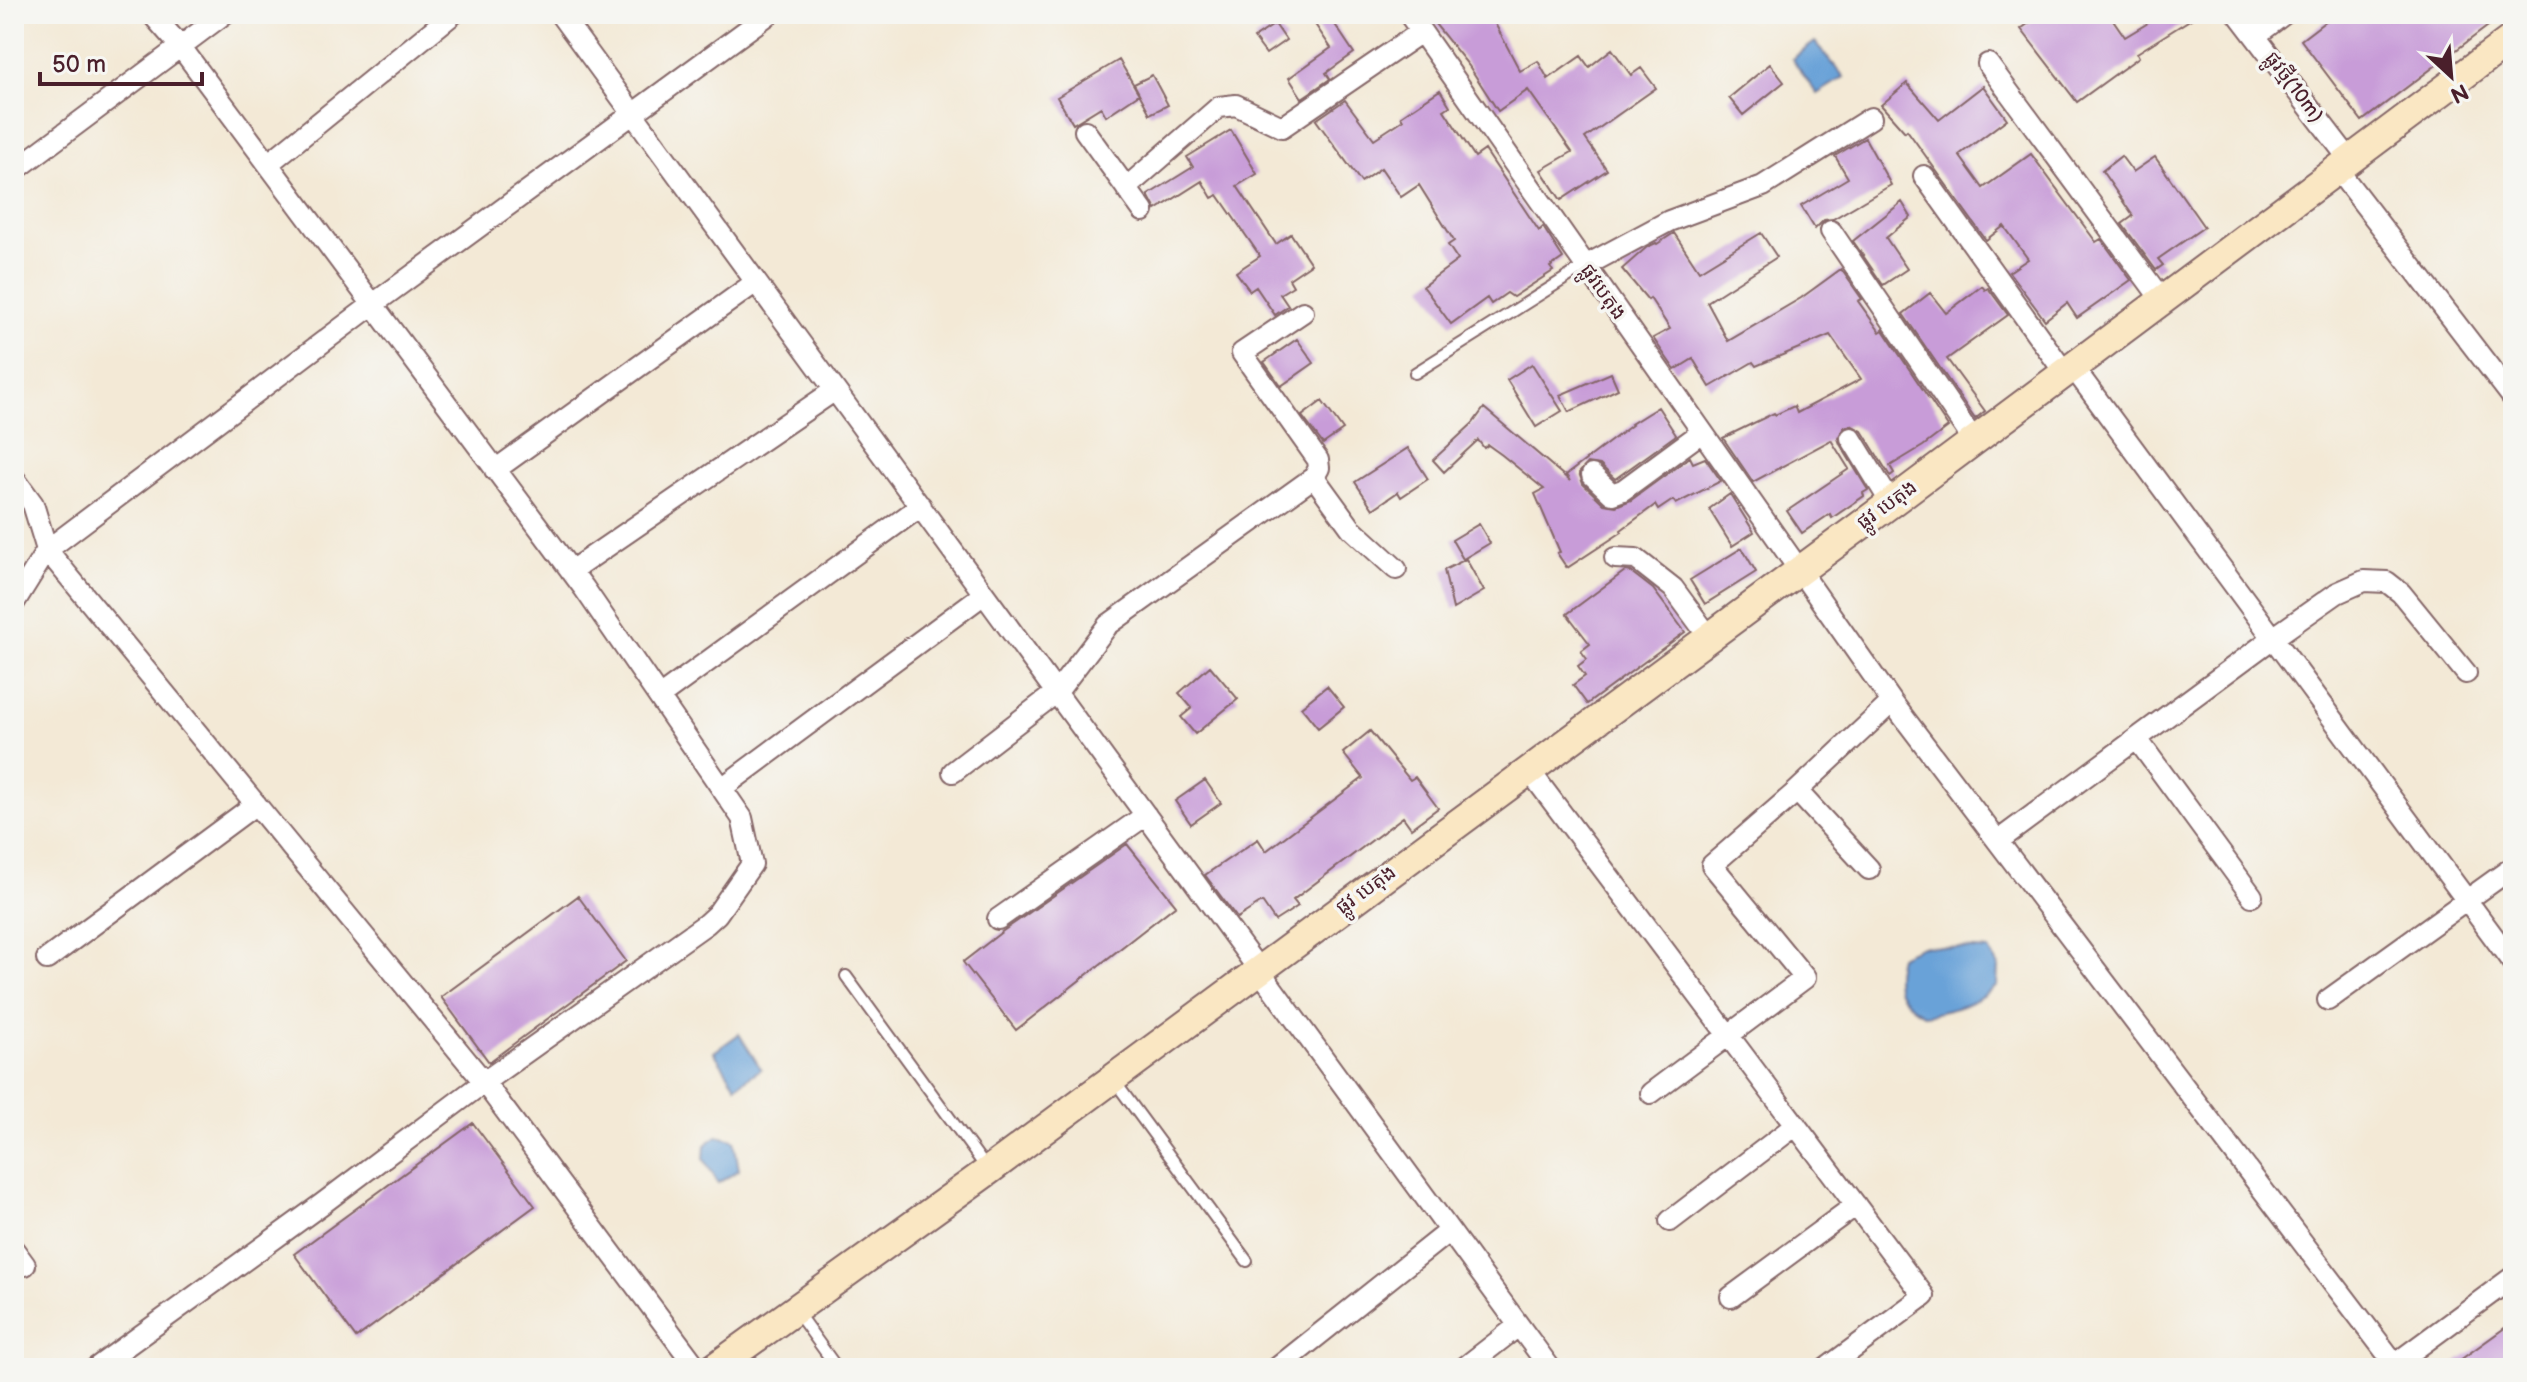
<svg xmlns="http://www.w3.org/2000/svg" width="2527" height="1382" font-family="'Balsamiq Sans','Noto Sans Khmer',sans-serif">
<rect width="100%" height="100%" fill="#f6f6f2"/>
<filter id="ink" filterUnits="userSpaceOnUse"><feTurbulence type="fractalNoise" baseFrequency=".0125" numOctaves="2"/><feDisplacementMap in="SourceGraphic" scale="16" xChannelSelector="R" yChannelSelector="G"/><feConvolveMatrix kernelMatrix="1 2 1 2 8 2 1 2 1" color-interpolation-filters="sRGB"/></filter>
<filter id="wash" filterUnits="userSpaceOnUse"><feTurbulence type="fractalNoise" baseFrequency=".006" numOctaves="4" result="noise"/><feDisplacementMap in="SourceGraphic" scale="32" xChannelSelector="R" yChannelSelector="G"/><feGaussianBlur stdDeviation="1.8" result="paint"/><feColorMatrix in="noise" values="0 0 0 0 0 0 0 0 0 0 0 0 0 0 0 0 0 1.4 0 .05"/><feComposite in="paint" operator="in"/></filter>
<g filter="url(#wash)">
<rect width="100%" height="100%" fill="#f3e9d6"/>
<path fill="#69a2d8" stroke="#5a6082" stroke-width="2" d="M1815,42L1844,77L1817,94L1792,59Z
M1922,946L1989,950L1998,966L1997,986C1970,1006 1957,1009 1925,1015C1898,1000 1891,987 1899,956Z
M739,1034L761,1069L736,1086L714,1052Z
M717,1136L734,1140L739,1170L718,1183L704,1159L705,1145Z"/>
<g id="blocks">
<path fill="#c89cd8" d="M1308,14H1328L1354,53L1326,73L1330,79L1302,98L1289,78L1331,48Z
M1427,14H1490L1520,71L1538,61L1548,79L1581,56L1589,67L1612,49L1631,75L1641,68L1656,88L1585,138L1607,170L1561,200L1541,170L1572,152L1528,90L1498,111L1469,66Z
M2041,14H2109L2125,37L2163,14H2199L2137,53L2139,57L2077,102L2021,29Z
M2335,14H2504L2362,121L2301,40Z
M1275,24L1286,40L1266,54L1254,38Z
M1119,60L1139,94L1106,116L1101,107L1073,124L1057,97Z
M1770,64L1784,82L1743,115L1729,98Z
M1152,75L1168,105L1150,114L1134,84Z
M1907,83L1939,120L1983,86L2007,119L1959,155L1983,188L2031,154L2096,242L2101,239L2131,280L2077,318L2067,303L2045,320L2009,272L2028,259L2004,226L1986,240L1907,130L1905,132L1881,105Z
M1440,90L1450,106L1444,110L1475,157L1485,150L1539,231L1543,227L1563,258L1550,267L1553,271L1513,297L1507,293L1491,304L1487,298L1451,324L1423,286L1458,260L1448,245L1454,241L1419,185L1401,197L1381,168L1361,182L1316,120L1345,100L1374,139L1403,120L1401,116Z
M1231,130L1257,174L1237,186L1276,244L1291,234L1311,264L1289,279L1293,286L1280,294L1288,306L1275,315L1256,287L1250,291L1236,272L1260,256L1218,195L1212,198L1202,181L1156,210L1148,195L1193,167L1187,157Z
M1865,138L1891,185L1833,219L1824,220L1815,229L1801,206L1848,178L1835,156Z
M2121,156L2133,172L2155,157L2204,227L2158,259L2163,265L2156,270L2122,224L2133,216L2102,171Z
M1902,202L1911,217L1886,238L1907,269L1883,285L1853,241Z
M1674,233L1699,271L1761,233L1777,257L1707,302L1728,341L1801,298L1841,269L1862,299L1858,301L1880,332L1883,330L1948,427L1923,446L1890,466L1894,473L1890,476L1862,431L1851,425L1844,427L1838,438L1840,444L1868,490L1863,493L1864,496L1832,518L1830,514L1802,533L1787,511L1849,469L1831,440L1753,482L1723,438L1774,413L1775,415L1794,406L1797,413L1861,379L1830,335L1756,366L1753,362L1710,387L1693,359L1675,370L1653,338L1670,329L1650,298L1648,300L1622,269L1647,247L1656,243L1657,244Z
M1982,286L1985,290L1988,288L2008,315L1947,359L1985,411L1975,419L1903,314L1930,293L1946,313Z
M1297,339L1314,363L1281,386L1264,362Z
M1532,364L1562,411L1536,427L1507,380Z
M1611,373L1618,389L1569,412L1560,395Z
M1322,401L1343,430L1323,444L1302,416Z
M1658,407L1676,435L1615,479L1600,465L1588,463L1579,473L1583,484L1604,504L1616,506L1631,500L1690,457L1693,463L1705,458L1721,481L1676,504L1673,500L1658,510L1655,505L1621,530L1622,532L1567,568L1557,553L1560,552L1535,494L1544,489L1502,455L1488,445L1484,448L1478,440L1444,472L1433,460L1473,423L1484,408L1570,481L1566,475L1632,425L1631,424Z
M1408,448L1428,479L1401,497L1398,492L1373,509L1355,482Z
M1730,494L1754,532L1732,546L1709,509Z
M1479,524L1490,543L1463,559L1452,540Z
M1742,548L1756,572L1705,604L1690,580Z
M1466,559L1484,591L1453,609L1444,570Z
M1625,571L1631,572L1653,589L1685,632L1587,704L1573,685L1585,676L1578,666L1587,659L1581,651L1590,644L1567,614Z
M1210,666L1238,699L1195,734L1181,717L1192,708L1179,693Z
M1327,686L1344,707L1318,728L1301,707Z
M1370,731L1410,780L1415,777L1438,808L1411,828L1403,817L1293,900L1298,906L1275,921L1262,902L1237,918L1205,875L1258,839L1266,851L1363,778L1343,753Z
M1205,780L1221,803L1191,824L1175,801Z
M1127,844L1176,905L1016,1030L963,962L1003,931Z
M578,896L626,961L489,1062L441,997Z
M473,1123L535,1206L356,1338L294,1254Z
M2513,1322V1368H2449Z"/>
</g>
</g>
<g filter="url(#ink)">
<use href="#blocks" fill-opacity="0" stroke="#856667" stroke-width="2"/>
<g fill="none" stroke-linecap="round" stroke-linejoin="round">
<defs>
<path id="lane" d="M1415,373L1585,266
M846,976L987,1169
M1113,1079L1247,1261
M796,1311L837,1368"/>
<path id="street" d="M560,14L1550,1368
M1409,14L1892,702L2398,1368
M2238,14L2349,159
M2255,36L2284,14
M1988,64L2162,300
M1085,131L1143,211
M268,164L453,14
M2337,169L2513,398
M14,171L224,14
M1924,176L2065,373
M1126,188L1219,107L1236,105L1282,127L1421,32
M1831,231L1974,441
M1585,266L1669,221L1763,186L1871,118
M2073,367L2513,963
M1851,438L1891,503
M495,470L756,282
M1592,475L1612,494L1623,490L1702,432
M1314,477L1351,528L1396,569
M14,478L33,504L47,550L14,603
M1615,558L1636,559L1673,588L1709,637
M571,571L835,390
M659,697L921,506
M2137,739L2252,896
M1529,770L1924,1296L1827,1368
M953,772L1057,692L1108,625L1314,477L1319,468L1318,460L1242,353L1303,312
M722,788L984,594
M1797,791L1869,869
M1998,841L2273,638L2337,593L2364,581L2387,582L2401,593L2466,673
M998,919L1146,815
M47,959L256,804
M2328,1000L2513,867
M1651,1093L1805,978L1712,865L1797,791L1892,702
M1670,1221L1796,1125
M14,1250L25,1265
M1731,1297L1856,1205
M2395,1364L2513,1277
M96,1368L322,1204L484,1082L706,924L717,914L752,864L742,818L584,588L180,46L152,14
M697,1368L484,1082L47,550L372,305L769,14
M1277,1368L1449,1231
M1464,1368L1518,1326"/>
<path id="secondary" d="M714,1368L988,1171L1891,503L2513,38"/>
</defs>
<use href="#lane" stroke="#856667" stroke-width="14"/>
<use href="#street" stroke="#856667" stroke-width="24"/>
<use href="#secondary" stroke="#856667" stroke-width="32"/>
<use href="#lane" stroke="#fff" stroke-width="10"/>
<use href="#street" stroke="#fff" stroke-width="20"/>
<use href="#secondary" stroke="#fae7c3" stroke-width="28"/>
</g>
</g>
<g text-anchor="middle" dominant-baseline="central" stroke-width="7" stroke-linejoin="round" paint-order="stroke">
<g font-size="20" fill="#4a1f2b" stroke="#f6f6f2">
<text transform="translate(2294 87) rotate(53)">ផ្លូវថ្មី(10m)</text>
<text transform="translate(1603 292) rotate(55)">ផ្លូវបេតុង</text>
<text transform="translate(1887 505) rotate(-36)">ផ្លូវ បេតុង</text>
<text transform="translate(1366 890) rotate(-36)">ផ្លូវ បេតុង</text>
</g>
</g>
<rect width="2527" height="1382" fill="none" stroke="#f6f6f2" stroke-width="48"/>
<g transform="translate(2451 76) rotate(154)" stroke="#f6f6f2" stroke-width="6" paint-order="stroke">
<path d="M0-6L14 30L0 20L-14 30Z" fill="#4a1f2b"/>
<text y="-12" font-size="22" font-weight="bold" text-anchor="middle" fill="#4a1f2b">N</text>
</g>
<path d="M40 72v12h162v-12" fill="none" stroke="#4a1f2b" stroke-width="4"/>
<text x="52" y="72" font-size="24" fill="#4a1f2b" stroke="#f6f6f2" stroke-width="6" paint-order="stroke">50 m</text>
</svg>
